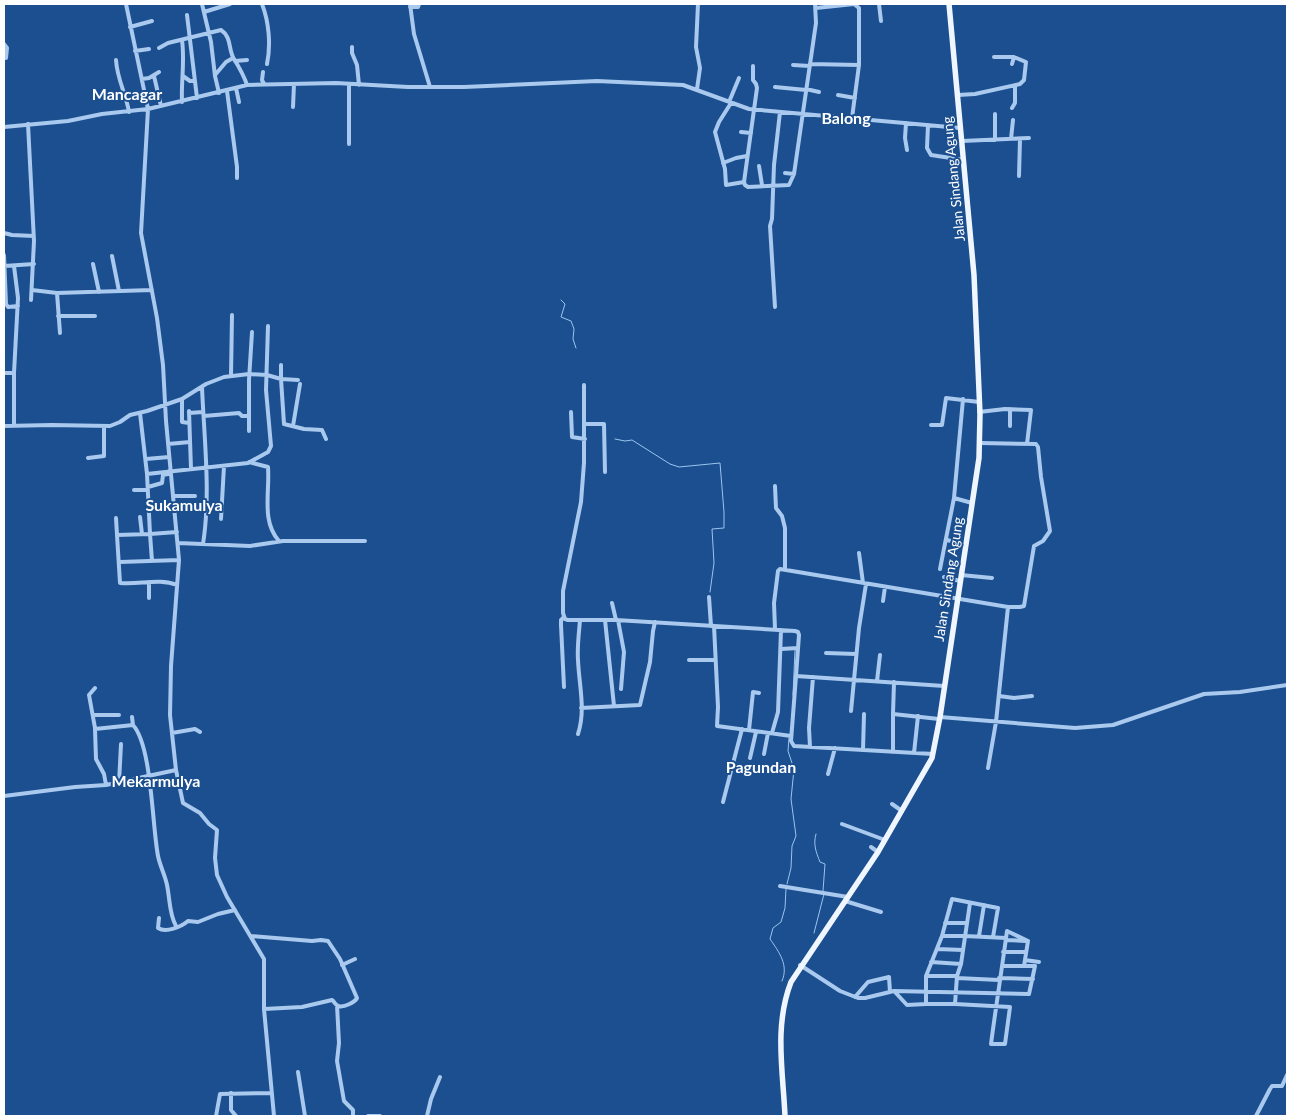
<svg xmlns="http://www.w3.org/2000/svg" width="1291" height="1120" font-family="Lato,sans-serif">
<rect width="100%" height="100%" fill="#1b4f8f"/>
<g fill="none" stroke-linecap="round" stroke-linejoin="round">
<path stroke="#9cc4f0" stroke-width="1" d="M561,300L565,304L561,317L571,321L574,329L573,339L576,348
M615,439L625,441L632,440L670,464L679,467L720,463L724,512V528L712,529L714,563L710,592
M793,695L795,650
M816,834C813,844 816,852 820,862L825,864L823,891
M787,884L791,868L792,846L796,836L791,799L794,769L788,751L789,738
M814,933L824,894
M782,981C789,965 779,952 770,939L773,928L781,922L785,908L786,889"/>
<path stroke="#a9c9ee" stroke-width="4" d="M126,4L148,109L141,233L157,318L163,365L166,421L179,560L171,666L170,715L176,770L183,803L200,813L209,824L217,830L215,858L217,875L227,897L264,959V1009L274,1116
M202,4L211,42L215,76L219,93
M262,4C269,22 271,45 267,64
M410,4L414,34L430,87
M879,4L881,21
M410,7H418L419,4
M816,8L854,4L859,8V65L852,118
M204,12L230,4
M187,15L197,98
M130,27L152,21
M182,40C185,62 181,80 182,102
M4,44L7,48L6,58
M352,47V53L357,65L359,85
M159,48L168,43L221,30C232,37 228,50 234,59C239,67 244,76 247,85
M135,51L149,49
M994,57H1014L1012,64
M116,60C117,79 126,94 129,112
M235,61L247,60
M810,64L859,65
M793,65L810,66
M263,72L262,80L264,84
M215,75L226,62L233,58
M154,76L161,106
M183,76L190,81H195
M142,79L149,78L159,72
M775,87L806,90
M236,88L239,102
M697,89L700,68L696,47L698,4
M806,89L819,92
M227,91L237,167V178
M838,95L855,98
M958,95L975,94L1020,84L1024,80L1026,62L1014,57
M729,102L739,78
M731,103L719,122L715,132L725,169L726,185L744,182L757,88L756,84L753,80V66
M293,107L294,84
M1012,108L1015,103V85
M906,123L905,138L907,150
M28,124L34,241L31,300
M928,125L927,148L931,155L964,160
M4,127L68,121L102,114L148,109L247,85L336,83L408,87H464L597,81L683,85L749,109L960,128
M741,132L751,133
M1011,139L1013,120
M995,140V114
M962,141L1029,138
M349,144V84
M723,163L736,158L747,156
M759,166L762,185
M785,173L794,174
M1019,176L1020,139
M744,182L745,185L748,187L789,185L794,174L816,23L815,4
M4,233L12,235L34,236
M4,255L6,304L8,307L18,306
M112,256L119,291
M93,264L99,292
M4,266L34,264
M32,290L57,293L152,290
M57,293L60,333
M775,307L770,226L772,219L774,165L780,112
M58,316H95
M281,365V379L298,380
M4,373H14V426
M14,373L18,298L14,266
M231,376L232,315
M584,385V463L581,502L563,591V613L565,619L568,620H616L795,631L798,632L799,635L796,676L944,686
M202,387C204,437 211,494 203,544
M182,399V422L189,423
M963,399L954,498L972,503
M1010,409V426
M189,411L191,469
M571,412L572,437L585,439
M979,412L1005,409L1031,410L1027,444
M140,413L147,474L248,463L268,452L271,446L266,390L268,326
M189,413L203,412
M204,416L239,413L242,416H249
M585,424H604L605,472
M931,425H942L946,398L979,402
M4,426L52,425L110,426L120,422L130,415L147,411L182,399L206,384L224,377L249,374L267,375L281,379L284,424L304,429L322,430L326,439
M293,426L300,384
M249,431V380L252,332
M980,443L1036,444L1038,447L1041,477L1050,531L1043,541L1034,546L1024,606L1020,607H1008
M168,444L190,442
M88,458L104,456V426
M146,459L169,457
M249,462L268,467C270,492 261,521 279,541
M147,474L150,534L177,532
M775,486L776,508L782,516L785,528V569
M148,487L162,483L163,475L168,474L169,471
M134,490H148
M174,496H195
M140,517L142,534
M116,518L117,535
M221,519L224,466
M947,540L966,545
M178,543L250,546L283,541H365
M859,553L863,583
M152,561L150,534L117,535L120,583C139,585 159,578 177,585
M120,562L179,560
M940,569L954,498
M961,575L992,578
M944,577L960,581
M709,597L711,626
M149,598V582
M883,601L885,587
M612,603L616,620
M605,620L614,706
M618,620L624,652L621,689
M714,626L718,707L717,726L791,736
M775,629L774,603L778,571L780,569L1008,607L996,722L988,768
M781,649L798,648
M826,653L856,654
M689,660H715
M796,676L791,741L794,746L933,754
M877,681L880,655
M894,682L893,714L939,719
M564,687L561,625V620L564,617
M95,688L89,695L95,728
M999,696L1014,698L1032,696
M581,708L640,705L650,662L653,631L655,622
M851,711L859,628L866,584
M893,714V752
M94,715H119
M132,717L133,725
M940,717L1075,728L1113,725L1204,694L1240,692L1287,685
M749,730L753,692L759,693
M172,733L195,729L200,732
M772,733L778,712L781,630
M578,734C586,710 579,685 578,660C577,647 579,633 580,620
M810,747L809,728L813,677
M863,750L864,714
M914,753L918,716
M764,754L768,733
M750,758L756,732
M828,774L835,748
M119,783L121,744
M106,785L104,774L96,759L95,729L133,725C152,746 152,825 158,856C160,866 165,875 167,885C170,899 169,914 176,926
M4,796L75,787L106,785L176,770
M723,802L742,729
M892,804L902,811
M842,824L885,840
M871,847L878,852
M780,886L848,897
M845,901L881,912
M970,903L961,964L957,976L955,1004L1010,1007L1005,1044H991C996,1006 1002,968 1007,931L1028,941
M159,918L158,928C166,933 181,927 188,921L198,922L218,914L235,910
M945,923H967
M251,936L312,941L321,940L328,941L340,959L357,998C355,1002 344,1008 338,1006C335,1005 334,1001 332,1000L302,1007L264,1009
M942,936L952,899L998,908L993,937
M979,936L984,905
M1006,940L1026,941
M937,949L963,950
M1003,952H1026
M1025,960L1039,962
M931,962L961,964
M342,965L355,959
M800,965L840,991L858,998H865L894,991L1029,994L1035,966H1002
M1024,966L1028,941
M926,976H957
M957,978L999,980
M999,978L1033,979
M894,991L907,1005L926,1004
M855,997L868,982L889,977L890,992
M955,1004H926V976L942,936H965L1006,938
M337,1005L339,1043L337,1061L344,1101L353,1110V1116
M298,1072L305,1116
M231,1093V1110L236,1116
M216,1116L220,1094L272,1093
M368,1116H380
M427,1116L431,1099L440,1077
M1256,1116L1270,1089L1272,1086H1282L1287,1075"/>
<path stroke="#f0f6ff" stroke-width="5.5" d="M785,1116C783,1071 774,1026 791,982L878,852L932,758L940,717L979,458L980,414L974,275L949,4"/>
</g>
<g text-anchor="middle" dominant-baseline="central" stroke-width="4" stroke-linejoin="round" paint-order="stroke">
<g font-size="14" fill="#fff" stroke="#1b4f8f">
<text transform="translate(953 179) rotate(-96)">Jalan Sindang Agung</text>
<text transform="translate(948 579) rotate(-81)">Jalan Sindang Agung</text>
</g>
<g font-size="16" font-weight="bold" fill="#fff" stroke="#1b4f8f">
<text x="127" y="93">Mancagar</text>
<text x="846" y="117">Balong</text>
<text x="184" y="504">Sukamulya</text>
<text x="761" y="766">Pagundan</text>
<text x="156" y="780">Mekarmulya</text>
</g>
</g>
<rect width="1291" height="1120" fill="none" stroke="#ffffff" stroke-width="10"/>
</svg>
